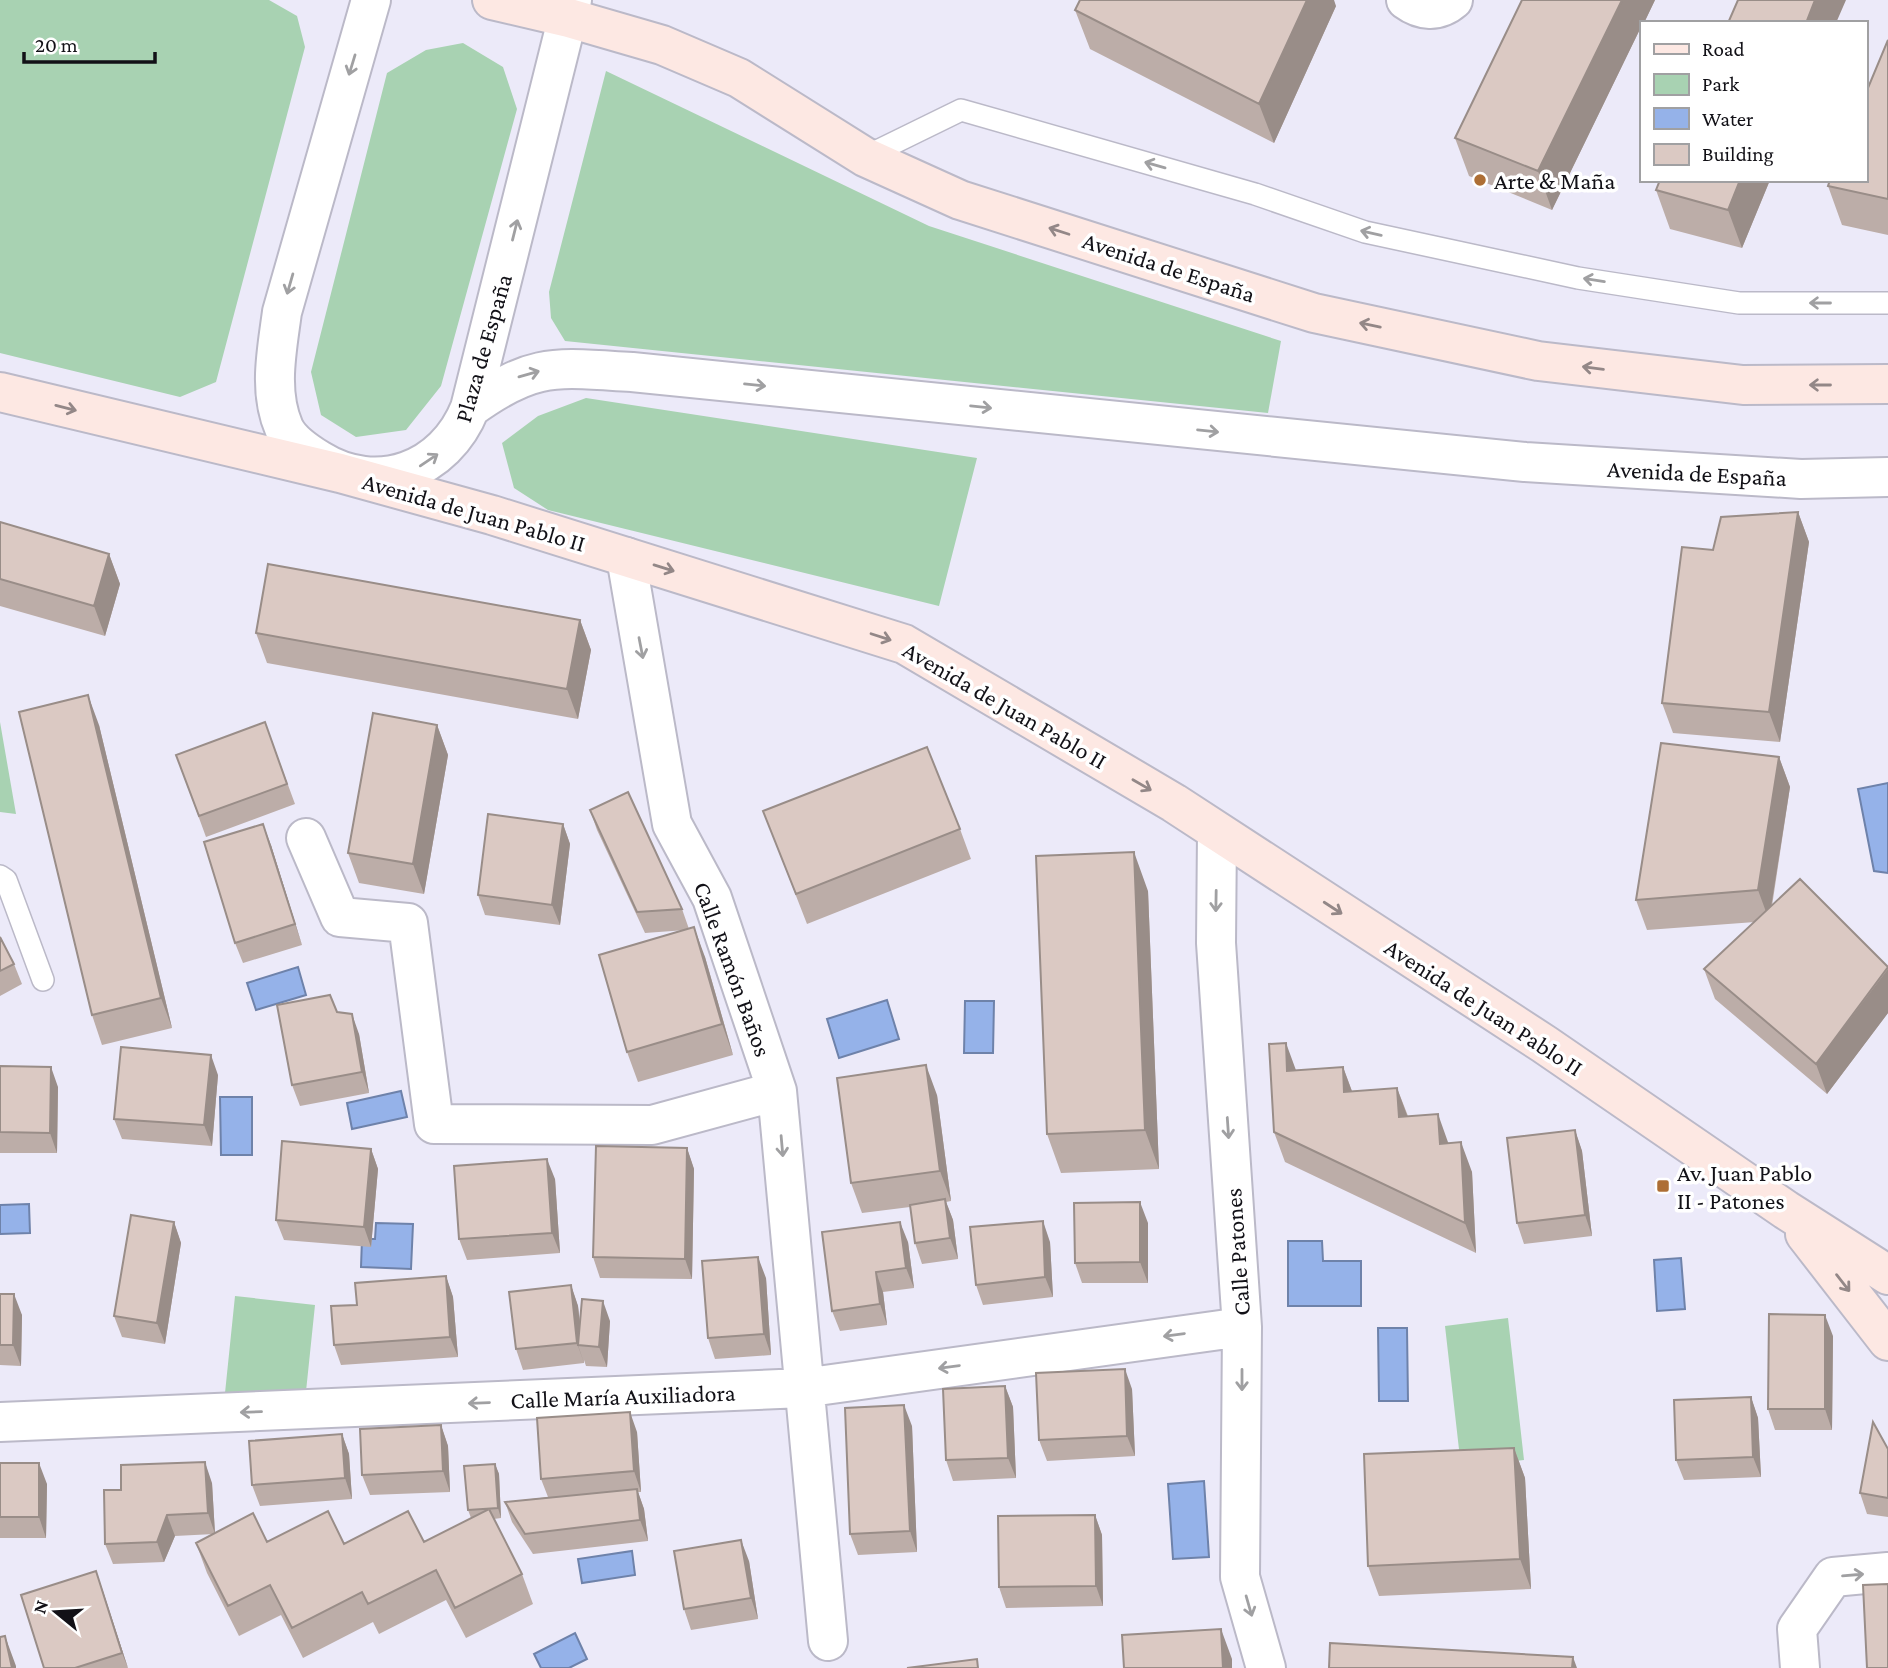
<svg xmlns="http://www.w3.org/2000/svg" width="1888" height="1668" font-family="'Crimson Pro',serif">
<rect width="100%" height="100%" fill="#eceaf9"/>
<path fill="#a8d2b2" d="M0,0H269L297,16L305,47L216,382L180,397L0,353Z
M463,43L503,67L517,109L441,386L406,430L356,437L321,415L311,372L387,73L426,50Z
M606,71L929,226L1281,341L1268,413L565,341L551,318L549,292Z
M586,398L977,458L939,606L548,510L514,488L502,443L538,416Z
M0,722L16,814L0,812Z
M235,1296L315,1305L305,1401L225,1393Z
M1508,1318L1524,1460L1461,1467L1445,1326Z"/>
<path fill="#95b2e9" stroke="#6e82aa" stroke-width="2" d="M1888,783V873L1874,871L1858,789Z
M298,967L306,995L256,1010L247,983Z
M887,1000L899,1039L839,1058L827,1019Z
M965,1001H994L993,1053H964Z
M401,1091L407,1117L352,1129L347,1103Z
M220,1097H252V1155H221Z
M29,1204L30,1233L0,1234V1205Z
M376,1223L413,1224L411,1269L361,1267L362,1239H375Z
M1288,1241H1322L1323,1261H1361V1306H1288Z
M1681,1258L1685,1309L1657,1311L1654,1260Z
M1378,1328H1407L1408,1401H1379Z
M1204,1481L1209,1557L1173,1559L1168,1484Z
M632,1551L635,1575L582,1583L578,1559Z
M575,1633L587,1659L569,1668H541L534,1654Z"/>
<g fill="none" stroke-linecap="round" stroke-linejoin="round">
<defs>
<path id="lane" d="M865,157L961,110L1255,194L1365,232L1578,278L1739,303H1888
M0,876L6,880L43,980"/>
<path id="street" d="M371,0L282,312C277,350 268,391 284,428C290,441 306,452 319,460C377,496 445,471 470,408L572,0
M1406,0C1421,11 1438,13 1453,0
M470,408C535,361 556,368 632,372L1525,462L1801,479L1888,477
M626,557L672,824L712,898L777,1091L828,1641
M1217,833L1216,943L1242,1327L1240,1577L1266,1668
M306,838L340,917L408,923L434,1124L652,1125L777,1091
M0,1422L803,1388L1242,1327
M1800,1668L1797,1629L1833,1577L1888,1572"/>
<path id="secondary" d="M492,0L569,18L662,45L739,78L865,157L960,200L1314,313L1538,361L1743,385L1888,384
M0,392L340,473L492,515L904,644L1174,803L1544,1044L1786,1210L1888,1275
M1805,1234L1888,1341"/>
</defs>
<use href="#lane" stroke="#bbb9c8" stroke-width="24"/>
<use href="#street" stroke="#bbb9c8" stroke-width="42"/>
<use href="#secondary" stroke="#bbb9c8" stroke-width="42"/>
<use href="#lane" stroke="#fff" stroke-width="21"/>
<use href="#street" stroke="#fff" stroke-width="38"/>
<use href="#secondary" stroke="#fde8e3" stroke-width="38"/>
</g>
<path fill="#bcada8" d="M1522,0H1655L1644,23H1641V27L1552,210L1469,176L1455,138Z
M1336,6L1274,143L1090,49L1075,10Z
M1888,40V235L1842,225L1828,186Z
M1770,180L1742,248L1670,229L1656,190Z
M1798,512L1809,542L1780,742L1673,733L1662,703L1713,550Z
M0,522L109,554L120,584L105,636L0,606Z
M580,620L591,650L578,719L267,663L256,633Z
M265,722L295,804L206,837L176,755Z
M99,725L172,1028L102,1045L92,1015Z
M437,725L448,755L424,894L359,883L348,853Z
M1779,757L1790,787L1772,906L1888,967V1013L1827,1094L1715,999L1704,969L1755,922L1647,930L1636,900Z
M590,810L682,909L689,929L705,957L733,1055L638,1082L627,1052L686,930L645,933L597,830Z
M763,811L960,829L971,859L807,924Z
M563,824L570,844L560,925L485,915L478,895Z
M271,845L302,945L243,963L235,943Z
M1148,891L1159,1169L1061,1173L1047,1134Z
M0,937L14,964L22,984L0,996Z
M337,1012L359,1034L369,1093L300,1106L292,1085Z
M0,1066L58,1087L57,1153H0Z
M1343,1067L1352,1091L1397,1088L1408,1116L1449,1143L1472,1172L1476,1253L1285,1162L1274,1132L1296,1070Z
M218,1075L212,1146L122,1139L114,1119Z
M937,1095L951,1201L946,1202L953,1220L958,1259L922,1264L915,1243L910,1207L862,1213L851,1183Z
M1575,1130L1582,1151L1592,1236L1524,1244L1517,1223Z
M687,1148L694,1169L692,1279L600,1278L593,1257Z
M371,1149L378,1169L371,1247L284,1240L276,1220Z
M555,1179L560,1253L467,1260L459,1239Z
M174,1222L181,1243L165,1344L122,1337L114,1316Z
M1148,1223V1283H1082L1075,1263Z
M908,1242L914,1288L883,1292L887,1325L840,1331L832,1311Z
M1050,1242L1053,1297L983,1305L976,1285Z
M446,1276L453,1297L458,1357L341,1365L334,1345L357,1305Z
M766,1278L771,1355L715,1359L708,1338Z
M571,1285L578,1306L580,1322L610,1321L607,1367L586,1366L584,1360V1363L523,1370L516,1349Z
M0,1294L22,1315L21,1366L0,1365Z
M1833,1336L1832,1430H1775L1768,1409Z
M1005,1386L1013,1407L1016,1478L953,1481L946,1460Z
M1132,1389L1135,1456L1047,1461L1039,1440Z
M1751,1397L1758,1418L1761,1477L1684,1480L1676,1460Z
M441,1425L448,1446L450,1492L370,1495L362,1475Z
M912,1426L917,1552L858,1555L850,1534Z
M637,1432L641,1492H638L644,1509L648,1541L533,1554L512,1522L505,1502L548,1497L541,1479Z
M342,1434L349,1454L352,1499L260,1506L252,1485Z
M1514,1448L1525,1478L1531,1589L1379,1596L1368,1566Z
M1888,1449V1517L1867,1514L1860,1493Z
M0,1463L47,1484L46,1538H0Z
M495,1464L499,1474L501,1518L494,1519L522,1574L533,1604L466,1638L446,1600L379,1634L373,1622L303,1658L281,1615L239,1636L207,1573L196,1543L214,1534L175,1536L164,1562L113,1564L105,1544L121,1490L212,1483L215,1533L267,1542L344,1544L424,1542L471,1518L468,1510Z
M1095,1515L1102,1535L1103,1606L1006,1608L999,1587Z
M749,1561L758,1619L691,1630L684,1609Z
M96,1571L128,1668H44Z"/>
<path fill="#998d88" d="M1307,0H1334L1336,6L1274,143L1259,104Z
M1622,0H1655L1644,23H1641V27L1552,210L1538,171Z
M1815,0H1846L1836,23H1806Z
M1740,180H1770L1742,248L1728,210Z
M1798,512L1809,542L1780,742L1769,712Z
M109,554L120,584L105,636L94,606Z
M580,620L591,650L578,719L567,689Z
M88,695L99,725L172,1028L161,998Z
M437,725L448,755L424,894L413,864Z
M1779,757L1790,787L1769,920L1758,890Z
M263,824L271,845L302,945L295,924Z
M563,824L570,844L560,925L552,905Z
M1134,852L1148,891L1159,1169L1145,1130Z
M694,927L705,957L733,1055L722,1024Z
M1888,969V1013L1827,1094L1816,1064Z
M352,1014L359,1034L369,1093L362,1072Z
M1286,1043L1297,1073L1287,1071Z
M211,1055L218,1075L212,1146L204,1125Z
M926,1065L937,1095L951,1201L940,1171Z
M51,1067L58,1087L57,1153L50,1133Z
M1343,1067L1354,1097L1344,1092Z
M1397,1088L1408,1118L1399,1117Z
M1438,1114L1449,1145L1440,1144Z
M1575,1130L1582,1151L1592,1236L1585,1215Z
M1461,1142L1472,1172L1476,1253L1465,1223Z
M687,1148L694,1169L692,1279L685,1259Z
M371,1149L378,1169L371,1247L364,1227Z
M547,1159L555,1179L560,1253L552,1233Z
M945,1199L953,1220L958,1259L950,1238Z
M1140,1202L1148,1223V1283L1140,1262Z
M1043,1221L1050,1242L1053,1297L1045,1277Z
M174,1222L181,1243L165,1344L157,1323Z
M900,1222L908,1242L914,1288L906,1268Z
M758,1257L766,1278L771,1355L764,1334Z
M876,1272L883,1292L887,1325L880,1304Z
M446,1276L453,1297L458,1357L450,1337Z
M571,1285L578,1306L582,1345H578L584,1363L577,1343Z
M14,1294L22,1315L21,1366L13,1345Z
M603,1301L610,1321L607,1367L599,1347Z
M1825,1315L1833,1336L1832,1430L1825,1409Z
M1125,1369L1132,1389L1135,1456L1127,1436Z
M1005,1386L1013,1407L1016,1478L1008,1458Z
M1751,1397L1758,1418L1761,1477L1753,1457Z
M904,1405L912,1426L917,1552L910,1531Z
M630,1412L637,1432L641,1492L634,1471Z
M441,1425L448,1446L450,1492L443,1471Z
M342,1434L349,1454L352,1499L345,1478Z
M1514,1448L1525,1478L1531,1589L1520,1559Z
M205,1462L212,1483L215,1534L208,1513Z
M39,1463L47,1484L46,1538L39,1517Z
M495,1464L499,1474L501,1518L498,1508Z
M637,1489L644,1509L648,1541L640,1520Z
M167,1515L175,1536L164,1562L157,1542Z
M1095,1515L1102,1535L1103,1606L1096,1586Z
M741,1540L749,1561L758,1619L751,1598Z
M96,1571L103,1591L128,1668L122,1653Z
M1221,1629L1232,1659V1668H1223Z
M5,1636L16,1666V1668H12Z
M1573,1657L1577,1668H1572Z"/>
<path fill="#dbc9c3" stroke="#998d88" stroke-width="2" d="M1080,0H1307L1259,104L1075,10Z
M1522,0H1622L1538,171L1455,138Z
M1738,0H1815L1806,23H1728Z
M1888,40V199L1828,186L1830,180H1865V95Z
M1660,180H1740L1728,210L1656,190Z
M1798,512L1769,712L1662,703L1682,547L1713,550L1721,517Z
M0,522L109,554L94,606L0,579Z
M268,564L580,620L567,689L256,633Z
M88,695L161,998L92,1015L19,712Z
M373,713L437,725L413,864L348,853Z
M265,722L287,784L199,816L176,755Z
M1661,743L1779,757L1758,890L1636,900Z
M927,747L960,829L796,894L763,811Z
M628,792L682,909L637,912L590,810Z
M488,814L563,824L552,905L478,895Z
M263,824L295,924L235,943L204,842Z
M1134,852L1145,1130L1047,1134L1036,856Z
M1800,879L1888,967L1816,1064L1704,969Z
M694,927L722,1024L627,1052L599,955Z
M0,937L14,964L0,971Z
M330,995L337,1012L352,1014L362,1072L292,1085L277,1005Z
M1286,1043L1287,1071L1343,1067L1344,1092L1397,1088L1399,1117L1438,1114L1440,1144L1461,1142L1465,1223L1274,1132L1269,1044Z
M121,1047L211,1055L204,1125L114,1119Z
M926,1065L940,1171L851,1183L837,1078Z
M0,1066L51,1067L50,1133L0,1132Z
M1575,1130L1585,1215L1517,1223L1507,1138Z
M282,1141L371,1149L364,1227L276,1220Z
M596,1146L687,1148L685,1259L593,1257Z
M547,1159L552,1233L459,1239L454,1166Z
M945,1199L950,1238L915,1243L910,1205Z
M1140,1202V1262L1075,1263L1074,1203Z
M131,1215L174,1222L157,1323L114,1316Z
M1043,1221L1045,1277L976,1285L970,1227Z
M900,1222L906,1268L876,1272L880,1304L832,1311L822,1232Z
M758,1257L764,1334L708,1338L702,1261Z
M446,1276L450,1337L334,1345L331,1306L357,1305L355,1283Z
M571,1285L577,1343L516,1349L509,1292Z
M0,1294H14L13,1345H0Z
M582,1299L603,1301L599,1347L578,1345Z
M1769,1314L1825,1315V1409H1768Z
M1125,1369L1127,1436L1039,1440L1036,1373Z
M1005,1386L1008,1458L946,1460L943,1389Z
M1751,1397L1753,1457L1676,1460L1674,1400Z
M904,1405L910,1531L850,1534L845,1408Z
M630,1412L634,1471L541,1479L537,1418Z
M1873,1422L1888,1449V1498L1860,1493Z
M441,1425L443,1471L362,1475L360,1429Z
M342,1434L345,1478L252,1485L249,1441Z
M1514,1448L1520,1559L1368,1566L1364,1454Z
M205,1462L208,1513L167,1515L157,1542L105,1544L104,1490H121V1465Z
M0,1463H39V1517H0Z
M495,1464L498,1508L468,1510L464,1466Z
M637,1489L640,1520L525,1534L505,1502Z
M489,1509L522,1574L455,1608L436,1570L368,1604L362,1592L292,1628L270,1585L228,1606L196,1543L253,1513L267,1542L328,1511L344,1544L408,1511L424,1542Z
M1095,1515L1096,1586L999,1587L998,1516Z
M741,1540L751,1598L684,1609L674,1551Z
M96,1571L122,1653L75,1668H44L21,1595Z
M1888,1584V1668H1867L1863,1585Z
M1221,1629L1223,1668H1124L1122,1635Z
M5,1636L12,1668H0V1637Z
M1330,1643L1573,1657L1572,1668H1329Z
M977,1659L978,1668H907Z"/>
<defs><path id="oneway-shaft" d="M-6 0H5M1.5-3L5.5 0L1.5 3" fill="none" stroke-width="1.6" stroke-linecap="round" stroke-linejoin="round" transform="scale(1.75)"/></defs>
<g stroke="#a0a0a2">
<use href="#oneway-shaft" transform="translate(352 65) rotate(107)"/>
<use href="#oneway-shaft" transform="translate(1155 165) rotate(-164)"/>
<use href="#oneway-shaft" transform="translate(515 230) rotate(-76)"/>
<use href="#oneway-shaft" transform="translate(1371 233) rotate(-167)"/>
<use href="#oneway-shaft" transform="translate(1594 280) rotate(-171)"/>
<use href="#oneway-shaft" transform="translate(290 284) rotate(106)"/>
<use href="#oneway-shaft" transform="translate(1820 303) rotate(-180)"/>
<use href="#oneway-shaft" transform="translate(529 374) rotate(-16)"/>
<use href="#oneway-shaft" transform="translate(755 385) rotate(6)"/>
<use href="#oneway-shaft" transform="translate(981 407) rotate(6)"/>
<use href="#oneway-shaft" transform="translate(1208 431) rotate(6)"/>
<use href="#oneway-shaft" transform="translate(429 460) rotate(-34)"/>
<use href="#oneway-shaft" transform="translate(641 648) rotate(79)"/>
<use href="#oneway-shaft" transform="translate(1216 901) rotate(91)"/>
<use href="#oneway-shaft" transform="translate(1228 1128) rotate(86)"/>
<use href="#oneway-shaft" transform="translate(782 1146) rotate(85)"/>
<use href="#oneway-shaft" transform="translate(1174 1335) rotate(172)"/>
<use href="#oneway-shaft" transform="translate(949 1367) rotate(172)"/>
<use href="#oneway-shaft" transform="translate(1242 1380) rotate(90)"/>
<use href="#oneway-shaft" transform="translate(479 1403) rotate(178)"/>
<use href="#oneway-shaft" transform="translate(251 1412) rotate(178)"/>
<use href="#oneway-shaft" transform="translate(1853 1575) rotate(-5)"/>
<use href="#oneway-shaft" transform="translate(1249 1606) rotate(74)"/>
</g>
<g stroke="#938787">
<use href="#oneway-shaft" transform="translate(1059 231) rotate(-162)"/>
<use href="#oneway-shaft" transform="translate(1370 325) rotate(-168)"/>
<use href="#oneway-shaft" transform="translate(1593 368) rotate(-173)"/>
<use href="#oneway-shaft" transform="translate(1820 385) rotate(180)"/>
<use href="#oneway-shaft" transform="translate(66 408) rotate(14)"/>
<use href="#oneway-shaft" transform="translate(664 568) rotate(17)"/>
<use href="#oneway-shaft" transform="translate(881 637) rotate(18)"/>
<use href="#oneway-shaft" transform="translate(1142 785) rotate(30)"/>
<use href="#oneway-shaft" transform="translate(1333 908) rotate(33)"/>
<use href="#oneway-shaft" transform="translate(1843 1283) rotate(52)"/>
</g>
<g fill="#ad6e35" stroke="#fff" stroke-width="2.5">
<circle cx="1480" cy="180" r="7"/>
<rect x="1656" y="1179" width="14" height="14" rx="3.5"/>
</g>
<g text-anchor="middle" dominant-baseline="central" stroke-width="7" stroke-linejoin="round" paint-order="stroke">
<g font-size="24" fill="#121117" stroke="#fff" text-anchor="start">
<text x="1494" y="180">Arte &amp; Maña</text>
<text x="1677" y="1172">Av. Juan Pablo<tspan x="1677" dy="28">II - Patones</tspan></text>
</g>
<g font-size="24" fill="#121117" stroke="#fff">
<text transform="translate(1169 267) rotate(18)">Avenida de España</text>
<text transform="translate(483 348) rotate(-74)">Plaza de España</text>
<text transform="translate(1697 473) rotate(3)">Avenida de España</text>
<text transform="translate(474 512) rotate(16)">Avenida de Juan Pablo II</text>
<text transform="translate(1005 705) rotate(30)">Avenida de Juan Pablo II</text>
<text transform="translate(733 969) rotate(70)">Calle Ramón Baños</text>
<text transform="translate(1484 1007) rotate(33)">Avenida de Juan Pablo II</text>
<text transform="translate(1237 1252) rotate(-94)">Calle Patones</text>
<text transform="translate(623 1396) rotate(-2)">Calle María Auxiliadora</text>
</g>
</g>
<rect x="1640" y="21" width="228" height="161" fill="#ffffff" stroke="#a0a0a2" stroke-width="2"/>
<rect x="1654" y="44" width="35" height="10" fill="#fde8e3" stroke="#a0a0a2" stroke-width="2"/>
<text x="1702" y="56" font-size="21" fill="#121117">Road</text>
<rect x="1654" y="74" width="35" height="21" fill="#a8d2b2" stroke="#a0a0a2" stroke-width="2"/>
<text x="1702" y="91" font-size="21" fill="#121117">Park</text>
<rect x="1654" y="108" width="35" height="21" fill="#95b2e9" stroke="#a0a0a2" stroke-width="2"/>
<text x="1702" y="126" font-size="21" fill="#121117">Water</text>
<rect x="1654" y="144" width="35" height="21" fill="#dbc9c3" stroke="#a0a0a2" stroke-width="2"/>
<text x="1702" y="161" font-size="21" fill="#121117">Building</text>
<g transform="translate(56 1612) rotate(288)" stroke="#ffffff" stroke-width="5" paint-order="stroke">
<path d="M0-5L12 26L0 18L-12 26Z" fill="#121117"/>
<text y="-10" font-size="19" font-weight="bold" text-anchor="middle" fill="#121117">N</text>
</g>
<path d="M24 52v10h131v-10" fill="none" stroke="#121117" stroke-width="3.5"/>
<text x="35" y="52" font-size="21" fill="#121117" stroke="#ffffff" stroke-width="5" paint-order="stroke">20 m</text>
</svg>
